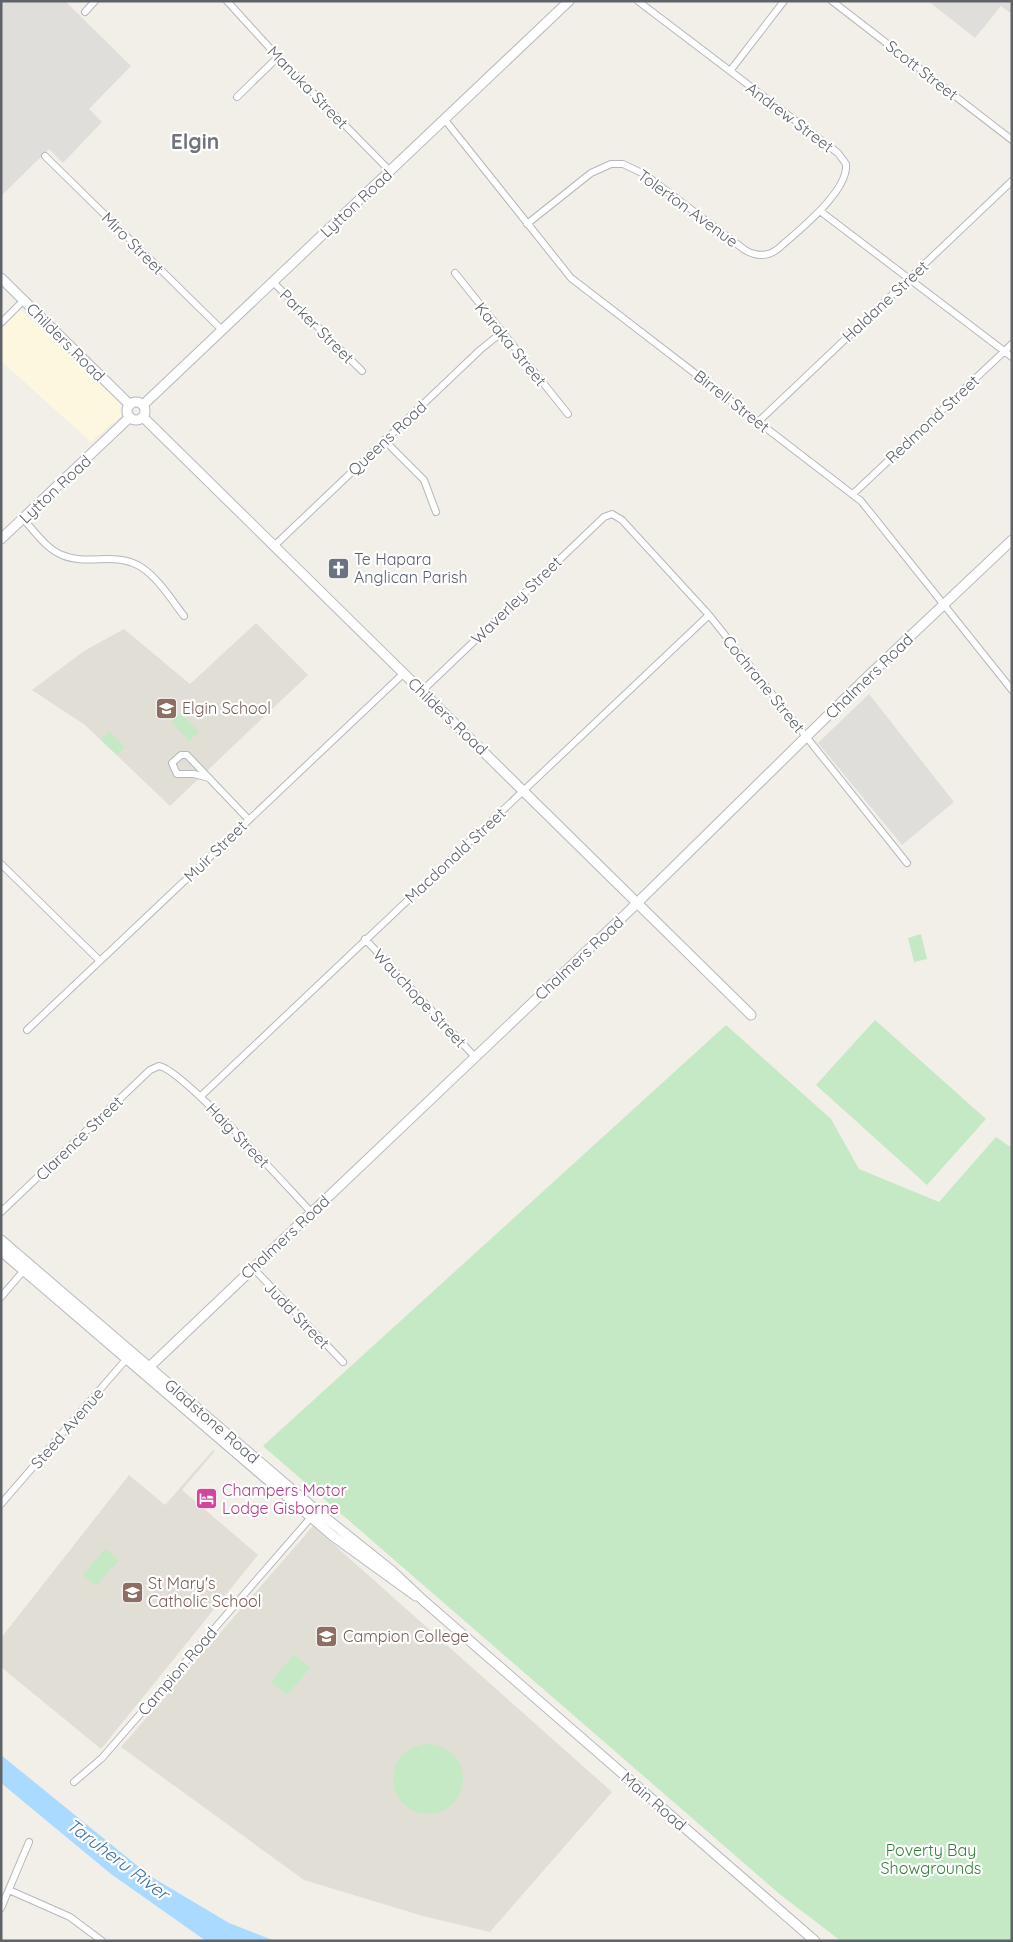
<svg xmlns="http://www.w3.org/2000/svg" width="1013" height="1942" font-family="Quicksand,sans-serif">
<rect width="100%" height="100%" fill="#f1efe8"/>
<path fill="#fef7e0" d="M20,309L120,403L121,416L91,442L1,361V329Z"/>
<path fill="#e0deda" d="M1,1H65L131,66L89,109L102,122L63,163L49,149L1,196Z
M928,1H1012V14L1001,6L975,38Z
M869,694L954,802L902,845L818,743Z"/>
<path fill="#e1ded6" d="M256,623L308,675L170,806L85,725L32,690L84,651L124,629L190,684Z
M213,1450L215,1451L182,1490L258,1555L101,1749L1,1667V1638L129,1475L165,1505Z
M313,1526L612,1792L490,1932L423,1916L304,1880L121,1747Z"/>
<path fill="#c5e8c5" d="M181,713L199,732L189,741L171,722Z
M109,731L125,747L117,755L101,740Z
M921,934L927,959L914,962L908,938Z
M875,1020L986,1119L927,1185L816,1085Z
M726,1025L831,1119L859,1169L939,1202L996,1137L1012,1148V1941H841L782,1896L263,1446Z
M105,1549L119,1560L96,1586L83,1575Z
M294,1654L310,1668L287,1695L271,1682Z
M393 1779a35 35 0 1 1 70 0a35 35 0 1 1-70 0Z"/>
<path fill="#aadaff" d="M1,1755L150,1876L229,1923L275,1941H206L111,1874L1,1783Z"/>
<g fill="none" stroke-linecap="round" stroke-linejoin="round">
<defs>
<path id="street" d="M227,1L278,57L390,171
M832,1L1012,140
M85,12L95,1
M730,71L784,1
M237,97L278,57
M445,120L571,278L861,501L1012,690
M45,156L222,330
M820,211L1012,357
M527,224L591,173L611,164H623L644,174L745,250C757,257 768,257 779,248C798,231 849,191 846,164L838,153L638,1
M455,273L568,414
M273,282L362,371
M1,323L24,300
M758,422L1012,181
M384,440L424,480L436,512
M853,494L1012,344
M23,519C34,530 46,549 62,555C87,566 116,551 141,567C158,578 171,599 184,616
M274,546L480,350L501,333
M422,691L604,517L612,514L622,520L709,615L907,863
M209,778L194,774H177L172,763L181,755H187L249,820
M1,864L100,961
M365,939L475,1057
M27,1030L404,673
M201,1096L709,615
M1,1212L150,1070L159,1066C182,1069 288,1188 311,1212
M252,1267L343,1362
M1,1297L25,1269
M1,1504L129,1356
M74,1782L102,1758L313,1515
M9,1890L70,1917L102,1941
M1,1908L29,1842"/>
<path id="secondary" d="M1,278L130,405
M127 411a9 9 0 1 1 18 0a9 9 0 1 1-18 0Z
M143,405L569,1
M143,417L751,1015
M1,539L130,417
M1,1240L317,1511L391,1570L424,1601L815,1941
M1,1251L333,1536L416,1596
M143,1373L632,908L864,680L1012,540"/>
</defs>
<use href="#street" stroke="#b5b8bc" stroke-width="8"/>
<use href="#secondary" stroke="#b6babf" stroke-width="11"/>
<use href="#street" stroke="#fff" stroke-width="6"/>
<use href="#secondary" stroke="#fff" stroke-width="9"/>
</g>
<defs>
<symbol id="church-square" viewBox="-11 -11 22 22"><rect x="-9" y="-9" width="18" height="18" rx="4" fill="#6b7280" stroke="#fff"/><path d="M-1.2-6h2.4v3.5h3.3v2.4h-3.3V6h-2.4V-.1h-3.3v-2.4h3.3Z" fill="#fff"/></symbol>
<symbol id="school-square" viewBox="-11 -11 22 22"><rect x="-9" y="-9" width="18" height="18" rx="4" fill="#8d6e63" stroke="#fff"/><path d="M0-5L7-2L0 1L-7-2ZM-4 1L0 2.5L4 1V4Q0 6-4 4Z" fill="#fff"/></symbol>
<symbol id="hotel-square" viewBox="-11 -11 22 22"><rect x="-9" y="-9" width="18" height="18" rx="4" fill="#d1479c" stroke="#fff"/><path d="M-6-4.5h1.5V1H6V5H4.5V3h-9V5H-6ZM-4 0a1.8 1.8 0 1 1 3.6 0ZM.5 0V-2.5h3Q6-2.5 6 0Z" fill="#fff"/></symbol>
</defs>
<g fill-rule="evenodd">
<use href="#church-square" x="326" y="556" width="25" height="25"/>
<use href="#school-square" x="154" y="696" width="25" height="25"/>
<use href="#hotel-square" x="194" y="1486" width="25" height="25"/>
<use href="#school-square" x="120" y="1580" width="25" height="25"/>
<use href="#school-square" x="314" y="1624" width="25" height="25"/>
</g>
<g text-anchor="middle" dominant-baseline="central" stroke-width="4.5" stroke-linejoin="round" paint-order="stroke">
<g font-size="16" fill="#5f6368" stroke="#fff">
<text transform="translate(922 70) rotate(38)">Scott Street</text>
<text transform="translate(308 87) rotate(46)">Manuka Street</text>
<text transform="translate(790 117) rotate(37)">Andrew Street</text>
<text transform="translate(356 203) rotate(-43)">Lytton Road</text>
<text transform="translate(688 208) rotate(36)">Tolerton Avenue</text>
<text transform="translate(133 243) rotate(45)">Miro Street</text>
<text transform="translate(885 301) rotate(-43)">Haldane Street</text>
<text transform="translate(317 326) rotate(45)">Parker Street</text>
<text transform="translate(66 342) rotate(45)">Childers Road</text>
<text transform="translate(511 344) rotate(51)">Karaka Street</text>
<text transform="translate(732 401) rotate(38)">Birrell Street</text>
<text transform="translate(932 419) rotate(-43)">Redmond Street</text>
<text transform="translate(387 438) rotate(-43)">Queens Road</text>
<text transform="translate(55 489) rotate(-43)">Lytton Road</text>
<text transform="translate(516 600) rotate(-44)">Waverley Street</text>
<text transform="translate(869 676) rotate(-44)">Chalmers Road</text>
<text transform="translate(764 684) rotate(51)">Cochrane Street</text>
<text transform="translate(448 716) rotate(44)">Childers Road</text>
<text transform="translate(215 851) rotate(-44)">Muir Street</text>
<text transform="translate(455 855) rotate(-43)">Macdonald Street</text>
<text transform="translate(579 958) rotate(-43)">Chalmers Road</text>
<text transform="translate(420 998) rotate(47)">Wauchope Street</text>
<text transform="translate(238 1135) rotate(46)">Haig Street</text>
<text transform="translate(79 1138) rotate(-44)">Clarence Street</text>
<text transform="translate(285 1237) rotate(-43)">Chalmers Road</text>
<text transform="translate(297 1315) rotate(46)">Judd Street</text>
<text transform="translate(212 1421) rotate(41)">Gladstone Road</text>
<text transform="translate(67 1428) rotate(-49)">Steed Avenue</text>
<text transform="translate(177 1671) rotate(-49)">Campion Road</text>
<text transform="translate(654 1801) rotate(41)">Main Road</text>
</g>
<g font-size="16" fill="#5b616d" stroke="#fff" text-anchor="start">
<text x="354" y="559">Te Hapara<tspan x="354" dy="18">Anglican Parish</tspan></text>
</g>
<g font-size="16" fill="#785e54" stroke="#fff" text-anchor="start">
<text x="182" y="708">Elgin School</text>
<text x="148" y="1583">St Mary's<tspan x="148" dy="18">Catholic School</tspan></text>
<text x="343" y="1636">Campion College</text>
</g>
<g font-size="16" fill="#b23c85" stroke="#fff" text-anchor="start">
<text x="222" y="1490">Champers Motor<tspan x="222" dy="18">Lodge Gisborne</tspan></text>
</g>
<g font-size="16" fill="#348238" stroke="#fff">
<text x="931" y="1850">Poverty Bay<tspan x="931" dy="18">Showgrounds</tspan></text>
</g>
<g font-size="18" font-style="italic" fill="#4174aa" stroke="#fff">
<text transform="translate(118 1859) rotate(37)">Taruheru River</text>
</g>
<g font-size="21" font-weight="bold" fill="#70757a" stroke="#fff">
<text x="195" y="141">Elgin</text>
</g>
</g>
<rect width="1013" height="1942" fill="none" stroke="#5f6368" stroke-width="5"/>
</svg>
